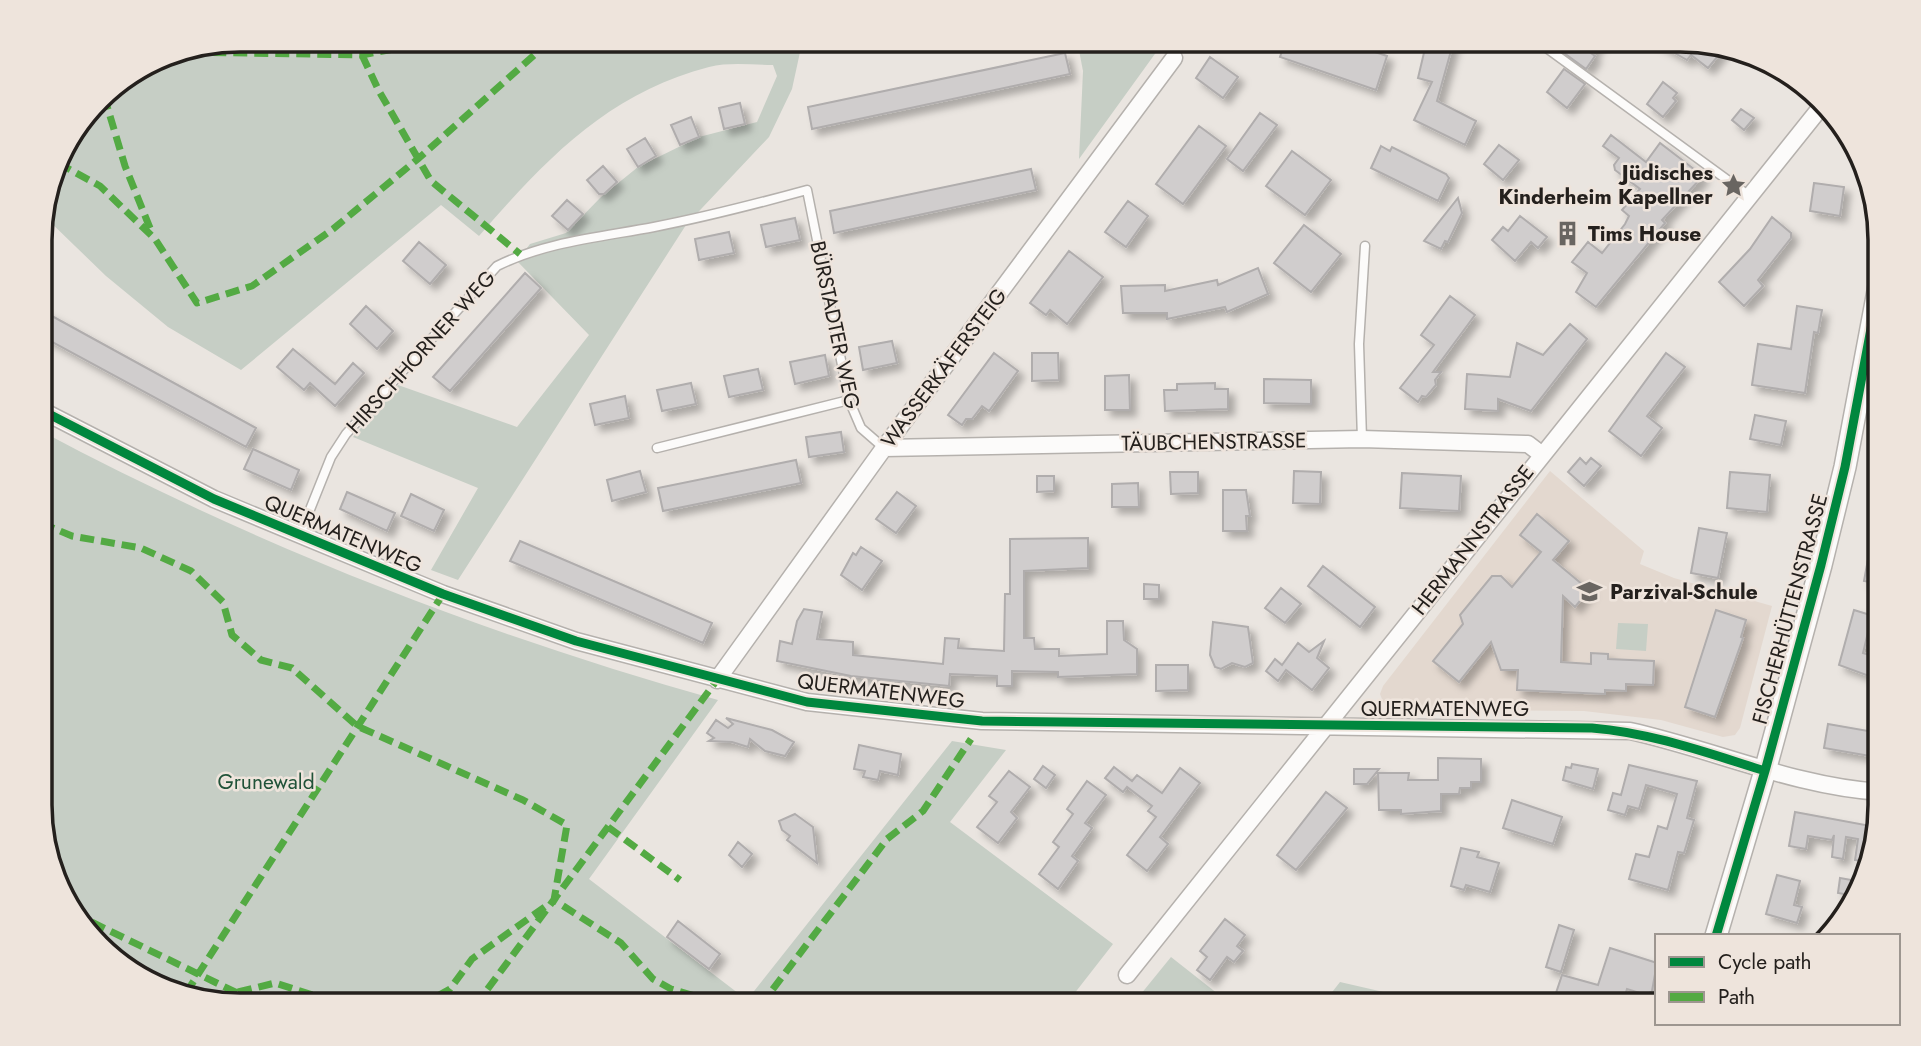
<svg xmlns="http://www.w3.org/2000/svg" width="1921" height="1046" font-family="Jost,sans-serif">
<defs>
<filter id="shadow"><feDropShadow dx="6" dy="6" stdDeviation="3.5" flood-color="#0004"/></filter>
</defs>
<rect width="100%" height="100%" fill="#eae5e0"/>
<path fill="#e3d8cf" d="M1550,471L1644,551L1640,564L1674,578L1772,606L1740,728L1735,735L1723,737L1661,720L1584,711L1392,709L1383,702L1380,694L1383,686Z"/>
<path fill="#c6cec5" d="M241,40H816L802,43L792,89L769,137L686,225L458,580L431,570L478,488L353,437L398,385L517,427L589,335L517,261L530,244L566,233L601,197L638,167L699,137L757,122L777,76L773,65C752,65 729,62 709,67C608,93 545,160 479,236L441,205L241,370L168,327L106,276L44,216L61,152L108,90L164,55Z
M1077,40H1165L1079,159L1083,71Z
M41,431C257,546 483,634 718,700L589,879L747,1000L952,741L1006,750L950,822L1113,944L1074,994L1088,1006H241L152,985L74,917L42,832Z
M1618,623L1648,624L1646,651L1616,649Z
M1171,957L1232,1005H1132Z
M1340,982L1440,1005H1322Z"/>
<path fill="#d0cdcd" stroke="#b0adad" stroke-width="2" filter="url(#shadow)" d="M1286,40H1339L1387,56L1376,90L1280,57Z
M1427,40H1454L1437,101L1476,121L1465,145L1414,120L1432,82L1418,78Z
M1568,40H1601L1591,53L1595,56L1586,69L1560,50Z
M1652,40H1680L1723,50L1708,68L1691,55L1687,60Z
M1065,53L1070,74L812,129L808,107Z
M1210,57L1238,77L1223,98L1196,78Z
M1564,69L1585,84L1567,108L1547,92Z
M1663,82L1677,93L1673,98L1676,101L1663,117L1647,104Z
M740,103L745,124L724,129L719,108Z
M1741,109L1754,118L1744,130L1732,120Z
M1260,113L1277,125L1243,171L1227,159Z
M691,117L699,137L680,145L671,125Z
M1199,126L1226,146L1183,204L1156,184Z
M1611,135L1646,162L1660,143L1703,176L1662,220L1665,223L1596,307L1576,292L1587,273L1572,262L1588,242L1602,253L1625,224L1629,216L1622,210L1640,189L1615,170L1614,165L1619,158L1603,146Z
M645,138L656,156L638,167L627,149Z
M1499,145L1519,160L1503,180L1484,164Z
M1381,146L1390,151L1392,147L1446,174L1449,178L1438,201L1371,168Z
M1292,151L1331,180L1305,215L1266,186Z
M603,166L617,182L604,194H599L587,180Z
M1031,169L1036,190L834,233L830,211Z
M1814,183L1844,187L1840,216L1810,211Z
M1458,198L1462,213L1448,242L1445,241L1441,249L1424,241Z
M567,200L583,214L568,230L552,216Z
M1128,201L1148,216L1126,247L1105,232Z
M1520,216L1547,237L1538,248L1531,242L1515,261L1492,240L1503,227L1508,231Z
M1772,217L1791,233V238L1758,280L1763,286L1744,306L1719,282L1750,249Z
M795,218L800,240L766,247L761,225Z
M1304,225L1341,254L1311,292L1274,263Z
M729,232L734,253L699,260L695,239Z
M419,242L446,265L430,284L403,261Z
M1069,251L1103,277L1067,324L1050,310L1046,315L1030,303Z
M1258,268L1268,294L1227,312L1225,307L1167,319V313H1123L1121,286L1165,285V291L1217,280L1218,285Z
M525,273L541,288L450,391L433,377Z
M1450,296L1475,315L1433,372H1441L1435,380L1436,385L1426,397L1422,396L1418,402L1400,388L1434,345L1421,335Z
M366,306L393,331L377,349L350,324Z
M1797,306L1822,310L1818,333L1814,332L1805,393L1752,385L1758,344L1791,349Z
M41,310L256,428L246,447L41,336Z
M1570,324L1587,339L1531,411L1498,399V411L1465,409L1467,374L1510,377L1517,343L1543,355Z
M892,341L897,363L863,370L859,347Z
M293,349L335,384L353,363L364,373L335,406L310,383L304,390L277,367Z
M994,353L1018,371L989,411L982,406L972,419H966L962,425L948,415Z
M1032,353H1058L1059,380L1032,381Z
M1666,353L1685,367L1647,416L1662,428L1641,456L1609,431Z
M825,355L829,376L795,384L790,362Z
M758,369L763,390L729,397L724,376Z
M1129,375L1130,410H1105V376Z
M1264,379L1311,380V404L1264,403Z
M691,383L696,404L662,411L657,390Z
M1215,383V389H1228V409L1165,411L1164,390H1177V384Z
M625,396L629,418L595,425L590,404Z
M1755,415L1786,421L1781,445L1750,439Z
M841,432L844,452L809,457L806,437Z
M253,449L299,470L291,490L244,469Z
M1580,458L1586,464L1591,458L1601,466L1584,486L1568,472Z
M796,460L801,483L663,511L658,488Z
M640,471L646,492L612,501L607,480Z
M1294,471L1321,472L1320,504L1293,503Z
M1170,472H1198V493L1171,494Z
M1730,472L1770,475L1767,512L1727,508Z
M1402,473L1461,476L1459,511L1400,508Z
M1037,476H1054V491L1037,492Z
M1138,483L1139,507H1112V484Z
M1223,490H1246L1250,516H1246L1247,531H1223Z
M347,492L395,513L387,531L340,509Z
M897,492L916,506L896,533L876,519Z
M411,494L444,510L434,531L401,516Z
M1537,514L1569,541L1553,560L1589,590L1575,607L1563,596L1561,662L1591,664V653L1608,654V659L1654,661L1653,685L1626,684V691L1605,690V694L1517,690L1518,670H1501L1491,642L1459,682L1433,661L1463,624L1460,615L1492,576H1501L1512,587L1541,552L1520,535Z
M1699,528L1727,533L1718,578L1691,573Z
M1873,532L1880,533V584L1864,581Z
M1088,538V568L1024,571V638H1034L1035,649H1059V656L1107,654V621H1123L1124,640L1137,649V674L1058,677V672L1012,671V686H997V676L950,674L949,686L851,676L777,661L780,641L792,644L797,621L804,609L822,612L817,639L853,642V655L943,664L945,638L959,639L958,648L1004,651L1005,594H1010V539Z
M520,541L712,623L703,643L510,561Z
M861,547L882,561L862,590L841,575L853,553L856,555Z
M1323,566L1375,607L1360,627L1308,586Z
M1144,584L1159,585V599H1144Z
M1281,588L1301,604L1285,623L1265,608Z
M1716,610L1746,620L1741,637L1743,638L1715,717L1685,707Z
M1854,610L1880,618V629L1869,628L1863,653L1880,658V680L1839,665Z
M1213,622L1248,627L1253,663L1245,667L1232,663L1221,669L1215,667L1210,655Z
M1324,641L1317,658L1329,668L1312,690L1286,670L1278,681L1266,671L1275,659L1282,665L1298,643L1309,652Z
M1156,665H1188V690L1156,691Z
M726,718L772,730L794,742L785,756L765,751L750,739L748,747L732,742L709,741L714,738L707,733L716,720L728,728L733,724Z
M1828,724L1874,732L1870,756L1824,748Z
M859,745L901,754L898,775L880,771L878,780L863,777L865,771L854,769Z
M1438,758L1481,759V782H1471V788H1460L1459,794H1441V811L1401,814V810H1379L1378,773H1409L1408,780H1438Z
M1572,764L1598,769L1593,789L1563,780L1566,767L1571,768Z
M1629,765L1697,781L1687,818L1694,820L1684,853L1678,852L1668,890L1629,879L1636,854L1649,857L1658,826L1667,829L1677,794L1646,785L1639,809L1628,806L1625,815L1608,810L1613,793L1621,795Z
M1043,766L1055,775L1046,788L1034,779Z
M1114,767L1132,781L1137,775L1162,793L1180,768L1200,783L1160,837L1168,844L1147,871L1127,855L1156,817L1148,811L1152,806L1127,787L1123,792L1105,778Z
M1354,769H1379L1367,784H1354Z
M1009,771L1030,787L1011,812L1017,818L998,843L977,827L997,802L989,796Z
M1087,781L1106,795L1085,823L1092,828L1072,856L1078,861L1058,889L1039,874L1059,847L1053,842L1073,814L1067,809Z
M1326,792L1347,808L1296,870L1277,855Z
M1512,800L1562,817L1553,844L1503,828Z
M1795,812L1876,827L1868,861L1855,860L1858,839L1846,837L1843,859L1832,857L1834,835L1832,840L1808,836L1806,849L1789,846Z
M795,814L813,827L817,863L787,840L790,836L782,830L779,821Z
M738,842L752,854L742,867L729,855Z
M1461,848L1479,852L1477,857L1499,863L1490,892L1466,885L1464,890L1451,886Z
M1777,875L1800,881L1794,905L1802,907L1797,923L1766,914Z
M1840,878L1857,881L1855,896L1838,893Z
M1225,919L1245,935L1237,946L1243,951L1234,962L1227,957L1210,980L1197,970L1207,957L1200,951Z
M678,921L720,954L709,969L667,937Z
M1559,925L1574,930L1561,972L1546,967Z
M1610,948L1657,963L1652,991L1646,995L1627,989L1622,1005H1552L1562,975L1598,985Z"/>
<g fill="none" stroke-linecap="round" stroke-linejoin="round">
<defs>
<path id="service" d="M1537,41L1748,195
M1362,439L1359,344L1365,246
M657,448L849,400
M299,537L331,457L346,434L497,266C545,242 601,237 654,227C705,217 756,204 807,190L849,400L861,428L884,448"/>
<path id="minor" d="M41,410L214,499L443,594L576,641L807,702L982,721L1630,731C1712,749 1796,787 1881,792
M884,448L1362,439L1528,444L1541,454
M717,680L884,448L1174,58
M1127,975L1821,107"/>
<path id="tertiary" d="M1716,936L1765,771L1821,565L1845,467L1879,286"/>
</defs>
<use href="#service" stroke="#b5b1ad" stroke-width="11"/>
<use href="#minor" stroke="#b5b1ad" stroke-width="19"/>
<use href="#tertiary" stroke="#b5b1ad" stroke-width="24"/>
<use href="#service" stroke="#fcfbfa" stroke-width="8"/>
<use href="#minor" stroke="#fcfbfa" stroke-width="16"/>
<use href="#tertiary" stroke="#fcfbfa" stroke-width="21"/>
<path stroke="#53aa43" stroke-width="7" stroke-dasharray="14 7" stroke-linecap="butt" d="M316,40L327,54
M362,55L379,91L431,181L520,254
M133,75L187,52L362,55L394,49L481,47L522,40
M104,96L125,166L152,233
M58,163L100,186L155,239L197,303L252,286L333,229L419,158L551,40
M41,523L72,536L141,548L191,571L223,602L232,635L261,660L292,668L357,726L523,800L567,825L554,900L621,943L653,979L671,989L729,1006
M608,827L680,880
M73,913L264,1006
M238,992L275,983L347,1006
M186,993L443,594
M420,1006L450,989L472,959L546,906
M475,1006L717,680
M760,1006L887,839L923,811L971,739"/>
<defs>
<path id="cycleway" d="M41,410L214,499L443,594L576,641L807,702L982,721L1592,728C1653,733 1707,753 1765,771
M1716,936L1765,771L1821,565L1845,467L1879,286"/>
</defs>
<use href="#cycleway" stroke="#eee4dc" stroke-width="13"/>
<use href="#cycleway" stroke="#00873e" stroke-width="9"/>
</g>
<defs>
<symbol id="sight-bare" viewBox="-9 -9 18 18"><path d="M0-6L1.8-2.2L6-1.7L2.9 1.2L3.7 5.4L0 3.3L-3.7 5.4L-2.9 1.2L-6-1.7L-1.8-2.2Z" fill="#696561" stroke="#eee4dc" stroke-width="2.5" paint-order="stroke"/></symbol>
<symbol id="building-bare" viewBox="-9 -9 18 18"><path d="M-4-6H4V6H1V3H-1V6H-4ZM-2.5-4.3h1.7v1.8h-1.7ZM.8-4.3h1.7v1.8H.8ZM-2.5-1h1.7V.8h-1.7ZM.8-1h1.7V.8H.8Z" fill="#696561" stroke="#eee4dc" stroke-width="2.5" paint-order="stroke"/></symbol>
<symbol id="school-bare" viewBox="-9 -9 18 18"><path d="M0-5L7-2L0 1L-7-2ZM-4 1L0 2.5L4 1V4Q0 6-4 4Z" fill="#696561" stroke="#eee4dc" stroke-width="2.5" paint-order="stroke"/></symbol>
</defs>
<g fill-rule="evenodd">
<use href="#sight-bare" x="1716" y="168" width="35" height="35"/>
<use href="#building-bare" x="1550" y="216" width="35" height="35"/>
<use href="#school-bare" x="1572" y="574" width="35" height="35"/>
</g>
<g text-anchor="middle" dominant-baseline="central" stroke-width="5" stroke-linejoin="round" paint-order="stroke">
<g font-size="21" font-weight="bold" fill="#24201d" stroke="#eee4dc" text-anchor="start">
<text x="1713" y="173" text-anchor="end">Jüdisches<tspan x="1713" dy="24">Kinderheim Kapellner</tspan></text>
<text x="1588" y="234">Tims House</text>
<text x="1610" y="592">Parzival-Schule</text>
</g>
<g font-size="21" fill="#24201d" stroke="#eee4dc">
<text transform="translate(835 325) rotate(78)">BÜRSTADTER WEG</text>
<text transform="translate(421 352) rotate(-48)">HIRSCHHORNER WEG</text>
<text transform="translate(944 368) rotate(-53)">WASSERKÄFERSTEIG</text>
<text transform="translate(1214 442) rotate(-1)">TÄUBCHENSTRASSE</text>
<text transform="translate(343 534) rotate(23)">QUERMATENWEG</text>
<text transform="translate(1473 540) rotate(-52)">HERMANNSTRASSE</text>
<text transform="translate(1790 609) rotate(-75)">FISCHERHÜTTENSTRASSE</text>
<text transform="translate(881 691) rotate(7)">QUERMATENWEG</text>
<text x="1445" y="709">QUERMATENWEG</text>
</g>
<g font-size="21" fill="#215339" stroke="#eee4dc">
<text x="266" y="782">Grunewald</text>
</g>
</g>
<path d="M0 0H1921V1046H0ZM240 52H1680A188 188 0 0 1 1868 240V805A188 188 0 0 1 1680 993H240A188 188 0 0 1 52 805V240A188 188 0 0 1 240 52Z" fill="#eee4dc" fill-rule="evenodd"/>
<path fill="none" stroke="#24201d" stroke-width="3.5" d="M240 52H1680A188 188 0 0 1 1868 240V805A188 188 0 0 1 1680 993H240A188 188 0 0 1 52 805V240A188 188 0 0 1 240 52Z"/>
<rect x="1655" y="934" width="245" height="91" fill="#eee4dc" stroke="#9d9690" stroke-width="2"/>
<rect x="1669" y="957" width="35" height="10" fill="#00873e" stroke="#9d9690" stroke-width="2"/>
<text x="1718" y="969" font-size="21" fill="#24201d">Cycle path</text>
<rect x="1669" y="992" width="35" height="10" fill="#53aa43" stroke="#9d9690" stroke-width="2"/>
<text x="1718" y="1004" font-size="21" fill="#24201d">Path</text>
</svg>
